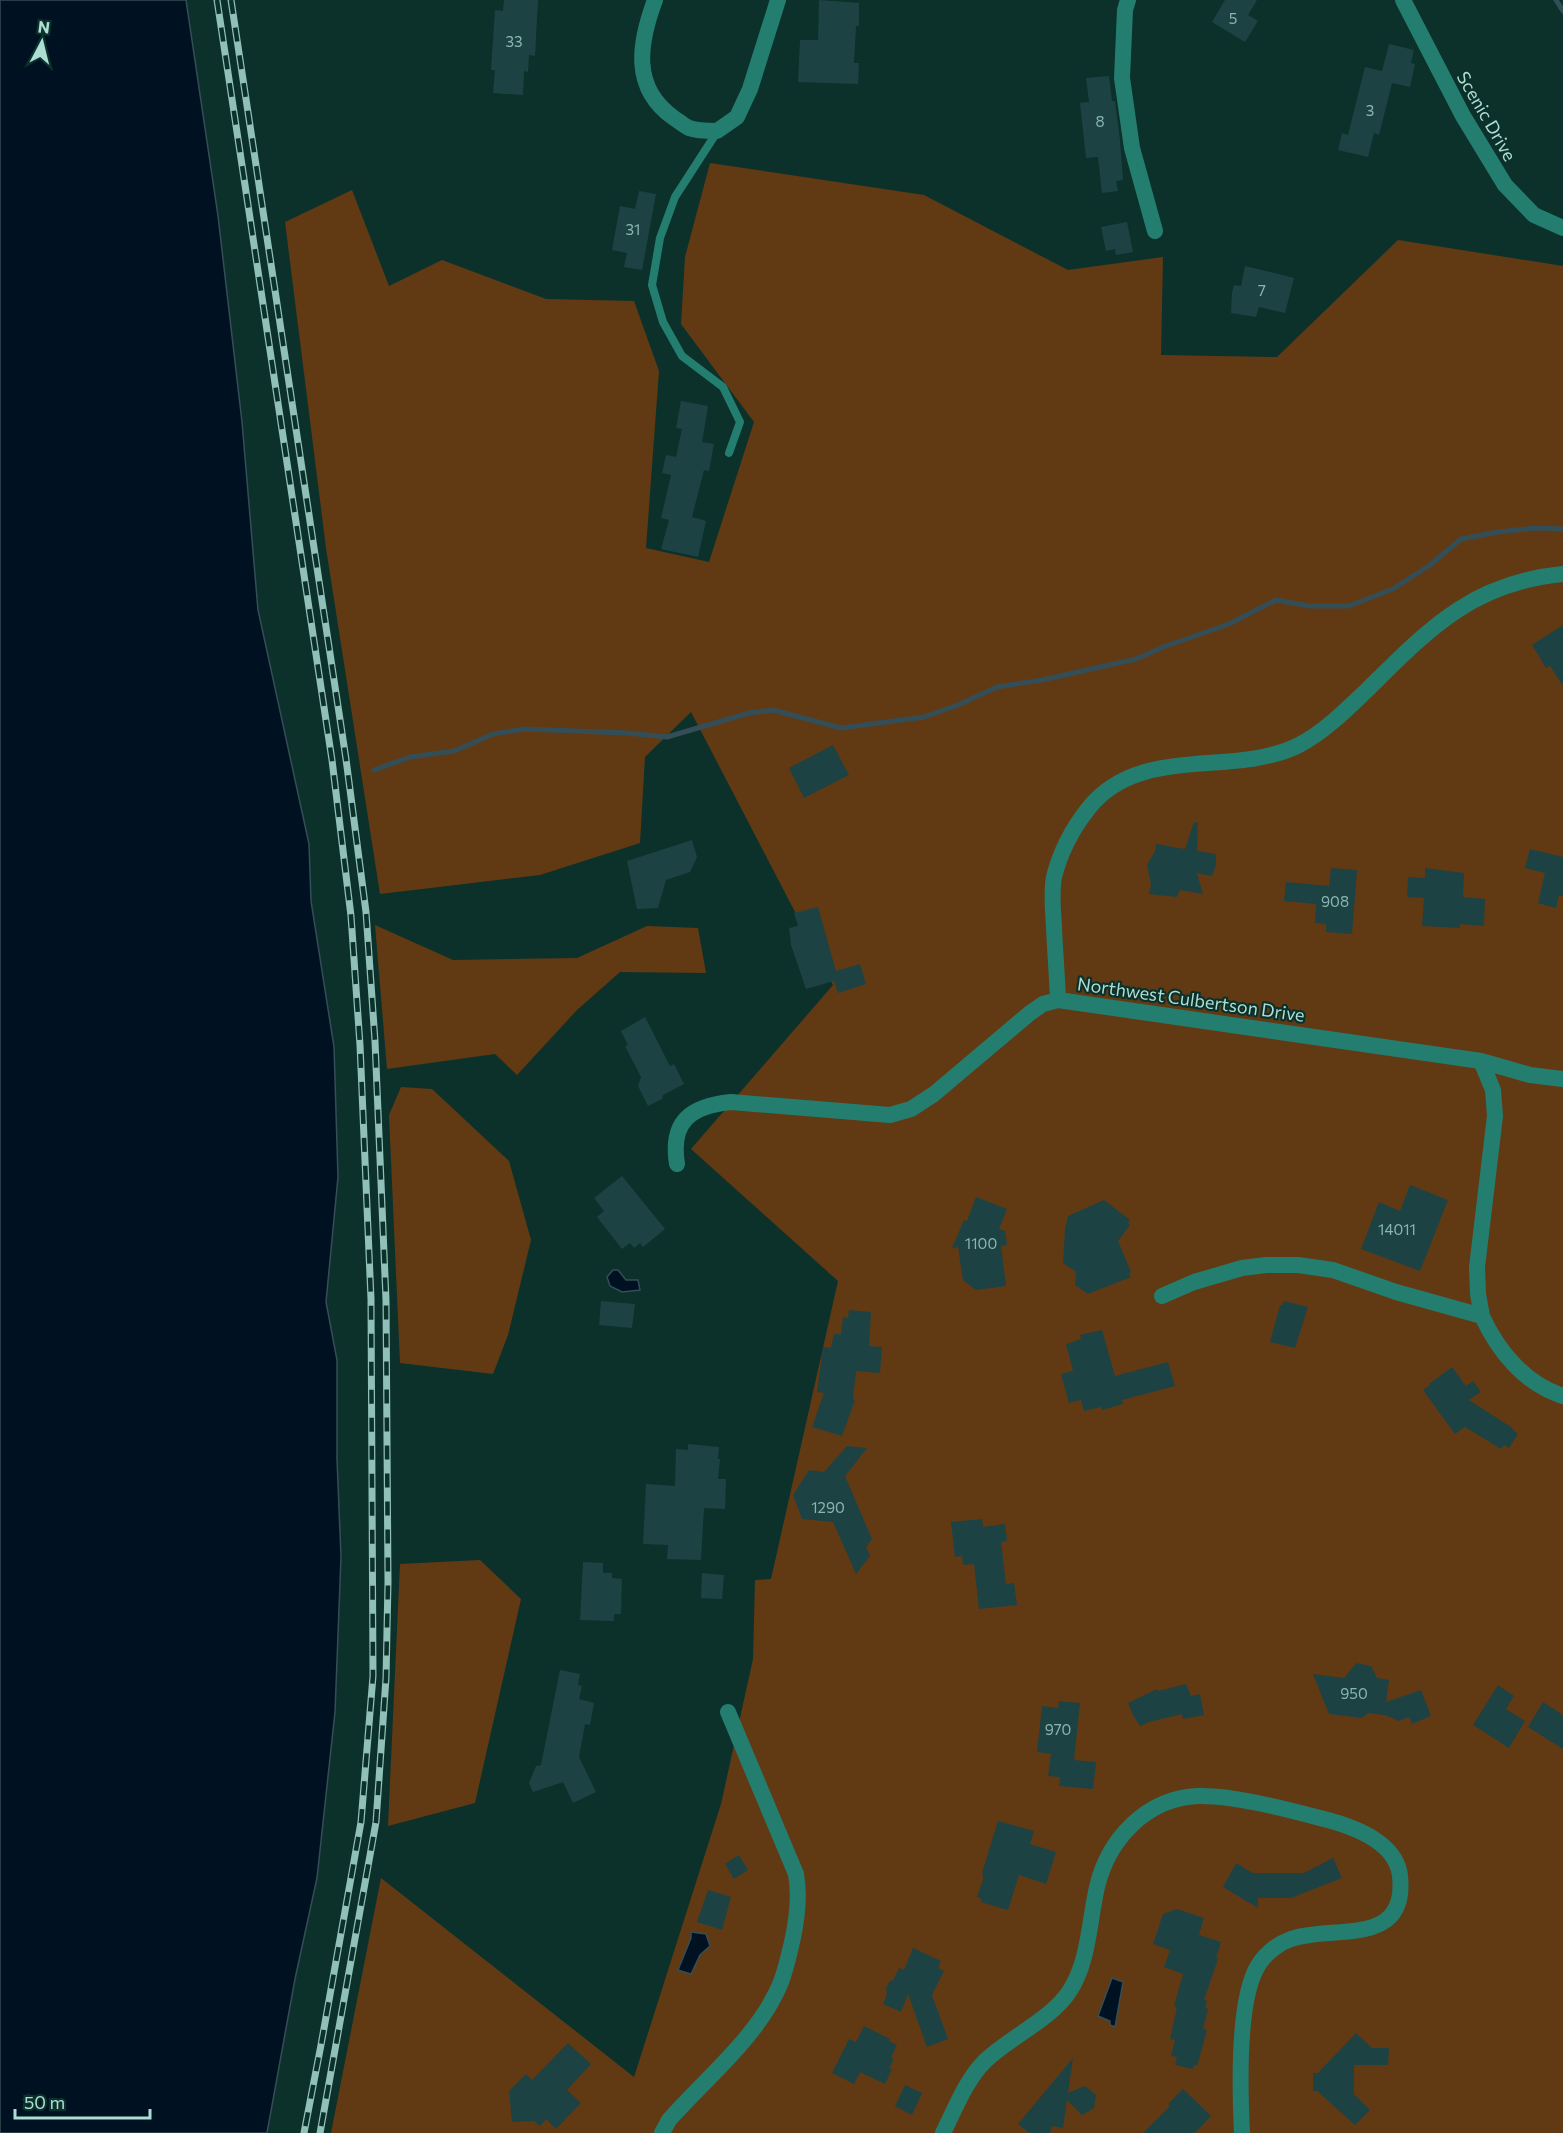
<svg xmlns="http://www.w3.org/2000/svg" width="1563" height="2133" font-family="Commissioner,sans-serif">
<rect width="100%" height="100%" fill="#0c312b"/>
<path fill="#613a14" d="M710,163L924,195L1068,270L1163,257L1161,355L1277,357L1398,240L1563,266V2133H331L381,1878L634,2077L721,1804L753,1659L755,1580L771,1579L838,1281L691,1149L833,985L691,712L645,757L640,843L540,875L380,894L326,548L285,222L352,190L389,286L442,260L546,299L634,301L659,371L646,548L709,562L754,422L681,324L685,257Z
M375,925L453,960L577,958L647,926L698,928L706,973L620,972L577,1010L517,1075L495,1054L387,1069Z
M401,1087L432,1089L509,1161L531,1240L508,1335L493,1374L400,1363L389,1115Z
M480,1560L521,1599L475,1803L388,1826L400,1564Z"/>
<path fill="#012" stroke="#344e57" stroke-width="1.5" d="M0,0H186L218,216L242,422L258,610L309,844L311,901L334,1047L338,1177L326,1302L337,1360V1459L341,1557L335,1712L317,1878L295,1979L267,2133H0Z
M613,1270H618L626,1280H638L640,1290L622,1292L610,1286L607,1277Z
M691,1932L706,1934L710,1946L700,1955L691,1974L678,1970L691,1938Z
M1112,1978L1123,1982L1115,2027L1110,2025V2021L1098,2016Z"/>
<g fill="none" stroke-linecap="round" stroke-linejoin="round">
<path stroke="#344e57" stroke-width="5" d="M1556,0L1563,11
M374,770L410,757L454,751L493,734L524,729L627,733L667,737L749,713L773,710L841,728L924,717L958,705L997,687L1042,680L1136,659L1166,646L1229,624L1276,600L1309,606H1349L1393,589L1430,565L1461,539L1498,532L1535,528L1563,529"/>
</g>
<path fill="#1d4244" d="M504,0H538L535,56L529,55L528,72L524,71L523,95L493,93L495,70H491L495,10L503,11Z
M819,0L859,3V26H856L854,63H859L858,84L798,82L800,40H818Z
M1225,0H1257L1248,15L1258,21L1245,42L1212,22Z
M1389,44L1414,50L1411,63L1415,64L1410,87L1392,83L1379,135L1374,133L1368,157L1338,150L1342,133L1348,135L1365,67L1382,71Z
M1109,76L1112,101H1115L1120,140L1123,180L1116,181L1118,191L1102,193L1098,157L1086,158L1080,103L1089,102L1086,78Z
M639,191L656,194L642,270L624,267L627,253L612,250L620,206L635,209Z
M1127,222L1133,252L1116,255L1115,249L1106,251L1101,227Z
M1245,266L1294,278L1285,313L1259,307L1256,317L1231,313L1232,293L1234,285L1241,286Z
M681,401L708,406L702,442L714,444L709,471L704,470L692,517L706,521L698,557L661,549L669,520L661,518L671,475L662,473L666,455L676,457L682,429L676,428Z
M1563,625V686L1550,666L1546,668L1532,645Z
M833,745L849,775L804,798L789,768Z
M1194,822L1198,823L1197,851L1216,854V865L1212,876L1197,873L1203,894L1180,890L1177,897L1149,894L1151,885L1147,865L1155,851L1156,844L1185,849Z
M692,840L697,857L690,872L666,880L658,908L637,909L627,861Z
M1530,849L1563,857V896L1559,895L1556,908L1538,903L1545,873L1525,868Z
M1331,868L1357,870L1352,934L1326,932V924L1315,923L1316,904L1284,901L1286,882L1329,886Z
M1425,868L1464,873L1463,897L1485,899L1484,926L1460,924V928L1422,926L1424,898L1407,897L1408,877L1425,878Z
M818,907L836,971L860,964L866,984L838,993L834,981L806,989L791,945L789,928L798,926L794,913Z
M645,1017L670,1066L674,1064L684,1084L663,1095L662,1099L648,1106L638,1086L641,1077L625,1046L628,1045L621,1031Z
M622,1176L665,1229L643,1247L640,1243L634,1248L630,1243L622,1249L597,1217L604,1211L594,1198Z
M1410,1185L1448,1200L1420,1271L1361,1249L1379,1202L1400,1211Z
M976,1197L1007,1209L999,1229L1005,1231L1007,1245L1001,1246L1006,1286L976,1290L963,1280L958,1247L952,1248L964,1220L967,1221Z
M1104,1200L1130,1220L1128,1223L1130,1225L1118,1241L1131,1272L1129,1274L1131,1277L1088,1294L1075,1285L1076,1272L1063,1263L1065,1229L1068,1216Z
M601,1301L635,1304L632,1328L599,1325Z
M1284,1301L1308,1307L1295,1348L1270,1342L1280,1305L1282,1306Z
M849,1310L871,1312L869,1346L882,1347L880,1373L856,1371L853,1399L855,1400L842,1436L812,1427L824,1393L817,1392L823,1347L831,1348L834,1334H841L843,1317L848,1318Z
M1102,1330L1115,1376L1168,1362L1175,1386L1122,1400L1123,1404L1102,1410L1101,1407L1084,1411L1081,1400L1069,1403L1061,1374L1073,1371L1066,1344L1081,1339L1080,1335Z
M1452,1367L1466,1386L1473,1381L1481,1392L1469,1400L1514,1429L1513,1430L1518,1434L1509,1448L1504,1445L1501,1449L1465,1427L1455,1434L1423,1390L1430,1385L1429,1384Z
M688,1444L719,1447L718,1459H720L718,1479H726L725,1509L704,1508L701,1560L667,1559L668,1545L643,1544L646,1484L675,1486L676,1449L688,1450Z
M847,1446L867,1448L845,1476L872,1539L866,1547L870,1556L856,1574L833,1522L802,1519L793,1495L809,1470L824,1472Z
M982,1519L983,1527L1005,1524L1007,1541L1001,1542L1006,1584L1014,1583L1017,1605L979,1609L974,1564L963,1565L962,1556L955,1557L951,1522Z
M583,1562L603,1563V1573H612V1578L622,1579L621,1614H614V1621L580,1620Z
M702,1573L724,1575L722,1599L701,1598Z
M1356,1663L1371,1666L1377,1678L1389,1680L1386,1702L1421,1690L1431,1716L1412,1724L1409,1717L1399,1721L1385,1715L1368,1713L1362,1718L1329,1714L1313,1674L1344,1678Z
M560,1670L580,1674L578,1685L582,1686L579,1699L594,1703L590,1725L585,1724L579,1757L596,1792L573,1803L563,1782L533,1792L529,1783L536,1766L541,1765Z
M1186,1684L1191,1696L1200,1694L1204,1715L1183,1719L1182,1714L1149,1722L1140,1726L1133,1715L1128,1703L1157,1689L1158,1691Z
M1498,1685L1514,1696L1506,1709L1525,1721L1509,1748L1473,1725Z
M1059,1701L1080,1703L1074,1760L1096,1762L1093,1789L1059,1786L1060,1777L1048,1776L1051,1754L1037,1752L1042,1706L1058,1708Z
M1543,1702L1563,1715V1749L1528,1727Z
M998,1821L1034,1831L1030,1844L1056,1852L1046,1884L1019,1875L1008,1910L981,1902L982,1899L977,1897L983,1880V1874L982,1873Z
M739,1855L748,1870L734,1879L725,1864Z
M1333,1858L1342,1878L1291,1898H1258V1908L1223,1887L1236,1863L1253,1873H1304Z
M708,1890L731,1897L722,1930L697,1922Z
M1177,1909L1204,1918L1199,1935L1221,1942L1216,1958L1218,1959L1204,2000L1207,2001L1205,2008L1208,2009L1203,2029L1207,2030L1197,2066L1194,2065L1193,2069L1175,2065L1177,2057L1171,2056L1175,2040L1170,2039L1177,2007L1174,2006L1183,1974L1164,1967L1170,1950L1153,1944L1163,1914Z
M913,1948L941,1961L938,1968L944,1971L932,1995L948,2039L927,2047L908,1994L901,2012L883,2004L887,1994L886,1989L889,1982L893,1980L899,1968L904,1970Z
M864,2026L890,2039L889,2041L897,2045L891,2057L894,2059L889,2068L892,2069L885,2084L860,2072L854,2084L832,2073L849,2039L856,2042Z
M1356,2033L1372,2048H1389L1388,2065H1354V2094L1370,2110L1355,2125L1317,2091H1313V2073H1318Z
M568,2043L591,2064L567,2090L581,2103L556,2129L546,2119L540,2126L534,2121L512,2122L509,2091L526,2074L532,2080Z
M1073,2058L1068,2093L1085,2086L1096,2095L1094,2108L1082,2115L1067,2100L1063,2128L1052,2126L1050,2133H1029L1018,2124Z
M905,2085L922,2093L912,2115L895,2106Z
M1183,2089L1211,2116L1195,2133H1143L1170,2106L1168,2104Z"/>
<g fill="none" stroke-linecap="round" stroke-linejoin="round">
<path stroke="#247e70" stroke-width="8" d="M717,132L675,197L660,238L652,285L663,322L682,356L723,387L740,422L729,453"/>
<path stroke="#247e70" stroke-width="16" d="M655,0C639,43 631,88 674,118C679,121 684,126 689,128C697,131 709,131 717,131L737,117L750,89L778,0
M1128,0L1125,10L1122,78L1132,148L1155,231
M1403,0L1463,116L1505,185L1534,215L1563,228
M1058,1000C1057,975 1055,951 1054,927C1053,911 1051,893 1054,877C1060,853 1073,828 1088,809C1139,743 1234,778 1299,745C1324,732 1346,710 1366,691C1428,630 1471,583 1563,574
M1481,1061L1493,1090L1495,1116L1477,1267L1478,1294L1482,1316
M677,1164C670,1121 691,1106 731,1102L890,1115L911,1109L934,1094L1030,1013L1043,1004L1058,1000L1481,1061L1530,1075L1563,1079
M1162,1296L1194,1282L1242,1268L1266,1265H1298L1333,1270L1396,1292L1482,1316C1498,1351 1525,1384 1563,1396
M662,2133L669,2120C706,2078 760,2035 781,1982C786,1969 789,1955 792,1942C797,1920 800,1897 796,1874L728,1712
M943,2133C955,2109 966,2080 985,2061C1010,2037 1050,2020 1069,1992C1089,1962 1089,1922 1097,1887C1108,1840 1146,1798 1198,1796C1232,1795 1286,1809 1320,1818C1349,1825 1396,1840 1400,1876C1408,1949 1331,1924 1291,1939C1279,1943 1266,1953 1259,1964C1237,1997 1240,2092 1242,2133"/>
<defs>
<path id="rail" d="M217,0L332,760L351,916L360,1045L371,1299L373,1676L361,1822L321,2045L304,2133
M231,0L346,759L366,912L375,1041L386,1300L388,1582L386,1678L376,1822L320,2133"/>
</defs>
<use href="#rail" stroke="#90c0b7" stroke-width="7"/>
<use href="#rail" stroke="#0c312b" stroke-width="4.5" stroke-dasharray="14" stroke-linecap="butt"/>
</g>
<g text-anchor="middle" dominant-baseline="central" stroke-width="4.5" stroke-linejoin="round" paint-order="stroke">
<g font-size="15" fill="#88b7b0">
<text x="1233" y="18">5</text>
<text x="514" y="41">33</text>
<text x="1370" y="110">3</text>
<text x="1100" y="121">8</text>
<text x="633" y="229">31</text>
<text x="1262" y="290">7</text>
<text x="1335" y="901">908</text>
<text x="1397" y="1229">14011</text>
<text x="981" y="1243">1100</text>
<text x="828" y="1507">1290</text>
<text x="1354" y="1693">950</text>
<text x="1058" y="1729">970</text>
</g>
<g font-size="18" fill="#acded4" stroke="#0c312b">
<text transform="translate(1487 116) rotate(60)">Scenic Drive</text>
<text transform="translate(1191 999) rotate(8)">Northwest Culbertson Drive</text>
</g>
</g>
<g transform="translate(42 42) rotate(7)" stroke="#0c312b" stroke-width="4.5" paint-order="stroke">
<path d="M0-4.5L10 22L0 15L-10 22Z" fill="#acded4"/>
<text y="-9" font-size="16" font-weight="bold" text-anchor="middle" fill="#acded4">N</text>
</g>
<path d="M15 2109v9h135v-9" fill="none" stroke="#acded4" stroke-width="3"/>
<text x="24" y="2109" font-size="18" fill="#acded4" stroke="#0c312b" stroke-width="4.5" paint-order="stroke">50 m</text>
</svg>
